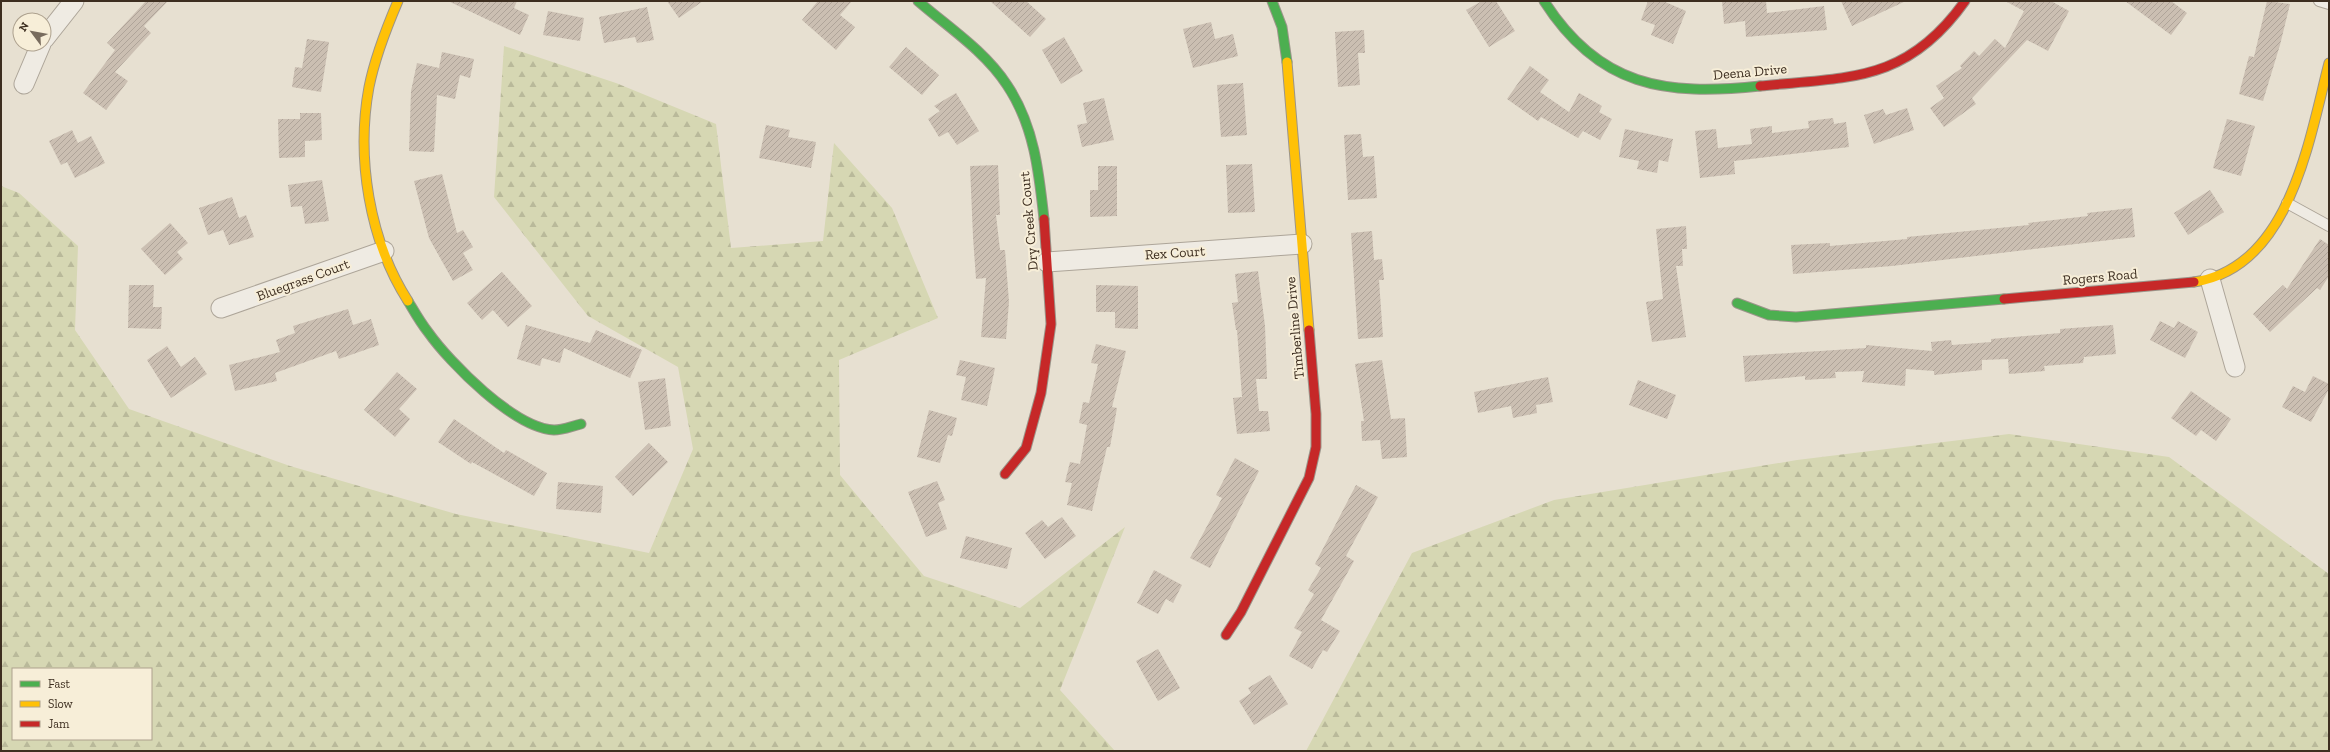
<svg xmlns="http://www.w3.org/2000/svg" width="2330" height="752" font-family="'Zilla Slab',serif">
<defs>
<pattern id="forest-firs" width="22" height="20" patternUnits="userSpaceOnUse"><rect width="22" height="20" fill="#d6d7b3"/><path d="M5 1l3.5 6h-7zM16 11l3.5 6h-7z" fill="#b9b99a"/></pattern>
<pattern id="building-hatch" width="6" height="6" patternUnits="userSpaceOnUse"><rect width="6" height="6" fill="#cbbfb2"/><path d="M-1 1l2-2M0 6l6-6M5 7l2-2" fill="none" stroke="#afa499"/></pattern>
</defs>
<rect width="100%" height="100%" fill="#e7e0d1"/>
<path fill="url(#forest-firs)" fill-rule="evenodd" d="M504,46L616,83L716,124L731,248L823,241L834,143L892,208L938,318L839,360L840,475L924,576L1020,608L1125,527L1060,690L1115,751H1V186L19,193L78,246L75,330L129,409L290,466L456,514L649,553L693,449L678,367L588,316L494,197ZM13,669H151V739H13Z
M2009,434L2169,457L2329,574V751H1306L1412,553L1554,500L1797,460Z"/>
<path fill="url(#building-hatch)" d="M146,1H168L144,26L151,33L115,72L128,81L106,110L83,93L115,50L107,43Z
M448,1H517L514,8L529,15L520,35Z
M667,1H703L679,18Z
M818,1H852L840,15L855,27L836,50L802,20Z
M990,1H1026L1046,19L1030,37Z
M1482,1H1496L1515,31L1489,47L1466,10Z
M1648,1H1663L1686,11L1673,44L1651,35L1655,25L1641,20Z
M1722,1H1766L1767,13L1824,6L1827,30L1746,37L1745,21L1724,24Z
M1841,1H1906L1852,26Z
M2005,1H2051L2069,11L2048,51L2027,40L1972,98L1976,104L1944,127L1930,108L1944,98L1936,86L1962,68L1960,66L1974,51L1979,56L1995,39L2005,48L2024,11Z
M2125,1H2171L2187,13L2171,35Z
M2267,1L2290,4L2280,45L2263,101L2239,94L2249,56L2254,57Z
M647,7L654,40L637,43L635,37L604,43L599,17Z
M548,11L584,18L580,41L543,35Z
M1211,22L1215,39L1233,34L1238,56L1193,68L1183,29Z
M1364,30L1365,53H1358L1360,85L1338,87L1335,32Z
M1064,37L1083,71L1061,84L1042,50Z
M307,39L329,42L321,92L292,87L295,67L302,68Z
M906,47L939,75L922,95L889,67Z
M442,52L474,59L470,78L460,75L455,99L437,95L434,152L409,151L411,91L417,63L439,68Z
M1530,66L1549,80L1540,92L1569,112L1579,93L1602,106L1599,112L1612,119L1600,140L1583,131L1578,138L1541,117L1538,121L1507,99Z
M1243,83L1247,135L1221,137L1217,85Z
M956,93L979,131L957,145L948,132L939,137L928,119L940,111L934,106Z
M1104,98L1114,140L1082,147L1077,125L1087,123L1083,103Z
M1907,108L1914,130L1874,144L1864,115L1883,109L1886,115Z
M300,113H321L322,140L305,141V157L279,158L278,119H300Z
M1833,118L1834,124L1846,122L1849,147L1734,161L1735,174L1700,178L1695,131L1716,129L1718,148L1752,144L1750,129L1772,126V133L1809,128L1808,121Z
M2227,119L2255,126L2241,176L2213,168Z
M766,125L790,130L788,137L816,142L811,168L759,158Z
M1625,129L1673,139L1668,162L1659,160L1657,173L1637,169L1639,161L1619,157Z
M72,130L78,143L91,136L105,163L75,178L67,162L61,165L49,141Z
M1361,134L1363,157L1374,156L1377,198L1348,200L1344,135Z
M1252,164L1255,212L1228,213L1226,165Z
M998,165L1000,215H996L1000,250H1005L1009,302L1006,339L981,337L986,278L976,279L973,237L970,166Z
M1098,166H1117V216L1090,217V190H1098Z
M442,174L457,233L463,230L473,247L463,253L473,270L453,281L429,238L414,181Z
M322,180L329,221L305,224L302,206L291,207L288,185Z
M2210,190L2224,212L2188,235L2174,213Z
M232,197L239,218L246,215L254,237L229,245L223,230L208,235L199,208Z
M2132,208L2135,237L1892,266L1793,274L1791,245L1830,243V246L1907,239V237L2029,225L2028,223L2088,216L2087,213Z
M170,223L188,243L177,252L183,259L165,275L141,249Z
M1686,226L1687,249H1682L1683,266H1676L1686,337L1652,342L1646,302L1663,299L1656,229Z
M1372,231L1374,260L1382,259L1384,280H1379L1383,337L1358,339L1351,233Z
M2320,239L2329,245V276L2320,290L2317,288L2270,332L2253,314L2283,285L2287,289Z
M1258,271L1265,326L1267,379H1256L1259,411H1268L1270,431L1237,434L1233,398L1242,397L1237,330H1236L1232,303L1238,302L1235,274Z
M502,272L532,306L508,327L493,310L482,320L467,303Z
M129,285H154L153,307H162L161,329L128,328Z
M1096,285L1138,286V329L1115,328V312H1096Z
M348,309L353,325L371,319L379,345L339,359L336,351L275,373L277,381L235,391L229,365L280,352L276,340L295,333L293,326Z
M2160,321L2174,328L2178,321L2198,332L2185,358L2150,340Z
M526,325L590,343L596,330L642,350L630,378L564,348L560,363L542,358L540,366L517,359Z
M2113,325L2116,354L2084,357L2083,363L2044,366L2045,371L2009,374L2008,359L1982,360V370L1934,375V371L1906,369L1905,386L1862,382L1864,371L1835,372L1836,378L1805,380V376L1745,382L1743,356L1866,348V345L1932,351L1931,342L1951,340L1952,345L1991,342V339L2060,333V329Z
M1096,344L1126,351L1112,407L1117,408L1110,447H1107L1092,511L1067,505L1072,483L1065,482L1070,462L1080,464L1087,425L1079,423L1083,402L1089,403L1098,364L1091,363Z
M167,346L181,367L195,357L207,374L171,398L147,360Z
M960,360L995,368L987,406L961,400L966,377L956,375Z
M1382,360L1391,419L1405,418L1407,457L1382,459L1380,440L1362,441L1361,421H1364L1355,364Z
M397,372L417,389L399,409L410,419L395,437L364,410Z
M2313,376L2329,384V389L2311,422L2282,407L2293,386L2305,392Z
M1548,377L1553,402L1536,405L1537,413L1513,418L1511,406L1478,413L1474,392Z
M665,378L671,426L645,430L638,382Z
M1638,380L1676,395L1667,419L1629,405Z
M2191,391L2231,419L2216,441L2201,430L2196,436L2171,418Z
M929,410L957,418L952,436L948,435L940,463L917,457Z
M454,419L504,453L506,450L547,473L534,496L472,462L471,464L438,442Z
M649,443L668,462L633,496L615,477Z
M1235,458L1259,471L1210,568L1190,558L1222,498L1216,495Z
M937,481L945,500L938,503L947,529L926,537L908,492Z
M558,482L603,486L601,513L556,509Z
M1356,485L1378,497L1346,556L1354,561L1321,620L1340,631L1327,652L1323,650L1312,669L1289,656L1302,632L1294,628L1314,594L1308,590L1321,568L1315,564Z
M1062,517L1076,536L1045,559L1025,533L1042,520L1048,527Z
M966,536L1012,548L1007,569L960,558Z
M1154,570L1182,585L1173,603L1166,599L1158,614L1137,603Z
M1158,649L1180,688L1158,701L1136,661Z
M1270,675L1288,704L1254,725L1239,701L1251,693L1248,688Z"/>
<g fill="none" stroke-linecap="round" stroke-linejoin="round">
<defs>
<path id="lane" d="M2319,1L2329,4
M2287,203L2329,226"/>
<path id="street" d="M44,39L74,1
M24,84L41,44
M1047,262L1302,244
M2210,279L2235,367
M221,308L384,251"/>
<path id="fast" d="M918,1C948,27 985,51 1007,85C1034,125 1039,172 1044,219
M1272,1L1282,27L1287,62
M1544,1C1599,87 1665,96 1760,86
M408,301C414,311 420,322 428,332C450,363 514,428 554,430C563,430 572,426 581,424
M1737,303L1769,315L1796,317L2004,299"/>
<path id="slow" d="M398,1C386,29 375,57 369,87C356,157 369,240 408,301
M1287,62L1309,330
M2194,282C2290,268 2309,140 2329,63"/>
<path id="jam" d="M1760,86C1849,77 1907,83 1965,1
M2004,299L2194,282
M1005,474L1026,448L1041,393L1051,324L1044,219
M1226,635L1241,612L1309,478L1316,447V414L1309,330"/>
</defs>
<use href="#lane" stroke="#ada599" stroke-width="12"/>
<use href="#street" stroke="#ada599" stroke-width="21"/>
<use href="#fast" stroke="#9c958a" stroke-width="11"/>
<use href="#slow" stroke="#9c958a" stroke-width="11"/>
<use href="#jam" stroke="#9c958a" stroke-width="11"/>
<use href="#lane" stroke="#efebe3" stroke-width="10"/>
<use href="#street" stroke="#efebe3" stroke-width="19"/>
<use href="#fast" stroke="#4caf50" stroke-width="9"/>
<use href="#slow" stroke="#ffc107" stroke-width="9"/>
<use href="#jam" stroke="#c62828" stroke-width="9"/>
</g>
<g text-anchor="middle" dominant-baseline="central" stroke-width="4" stroke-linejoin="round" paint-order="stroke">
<g font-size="14" fill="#3d2e20" stroke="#f7eed8">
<text transform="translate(1750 72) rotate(-5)">Deena Drive</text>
<text transform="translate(1029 221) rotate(-95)">Dry Creek Court</text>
<text transform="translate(1175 253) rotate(-4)">Rex Court</text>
<text transform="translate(2100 277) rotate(-5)">Rogers Road</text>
<text transform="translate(303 280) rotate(-20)">Bluegrass Court</text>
<text transform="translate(1295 328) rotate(-95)">Timberline Drive</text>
</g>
</g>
<rect width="2330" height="752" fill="none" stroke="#3d2e20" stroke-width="4"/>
<rect x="12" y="668" width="140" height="72" fill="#f7eed8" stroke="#ada18e"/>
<rect x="20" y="681" width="20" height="6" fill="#4caf50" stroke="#ada18e"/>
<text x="48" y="688" font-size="12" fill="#3d2e20">Fast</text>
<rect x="20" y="701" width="20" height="6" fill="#ffc107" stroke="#ada18e"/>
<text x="48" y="708" font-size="12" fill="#3d2e20">Slow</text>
<rect x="20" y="721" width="20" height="6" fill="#c62828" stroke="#ada18e"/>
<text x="48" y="728" font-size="12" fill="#3d2e20">Jam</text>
<g transform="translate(32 32) rotate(302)"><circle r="19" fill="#f7eed8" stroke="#ada18e"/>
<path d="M0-3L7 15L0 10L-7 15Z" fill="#786c5e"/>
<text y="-6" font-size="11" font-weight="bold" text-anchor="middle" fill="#3d2e20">N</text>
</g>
</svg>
